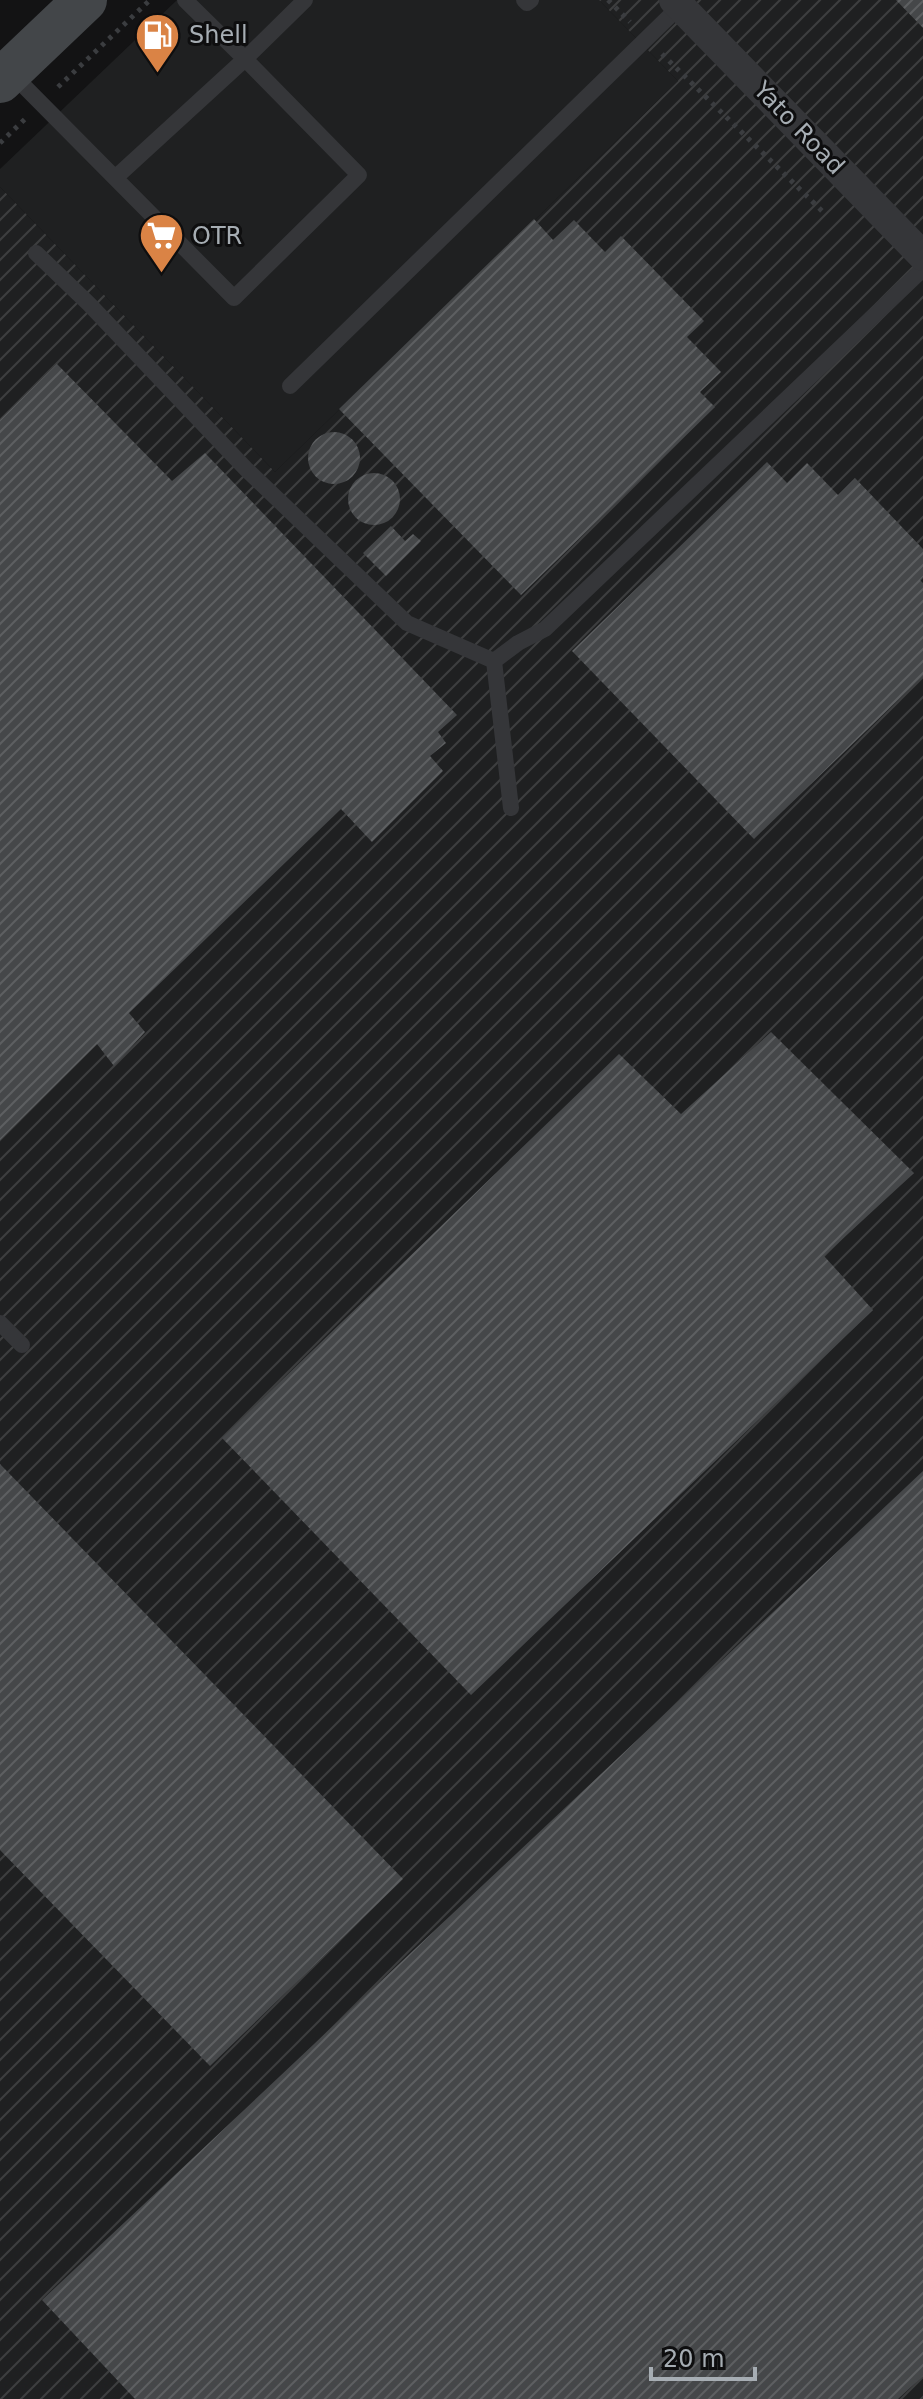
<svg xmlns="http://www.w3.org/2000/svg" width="923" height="2399" font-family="'DejaVu Sans',sans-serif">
<defs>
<pattern id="industrial-furrows" width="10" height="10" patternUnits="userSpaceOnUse" patternTransform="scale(2)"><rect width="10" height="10" fill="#1f2021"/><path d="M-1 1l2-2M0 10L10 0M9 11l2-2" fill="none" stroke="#3d3e3f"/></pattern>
<pattern id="building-hatch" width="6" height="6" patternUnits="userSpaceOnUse" patternTransform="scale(2)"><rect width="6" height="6" fill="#454749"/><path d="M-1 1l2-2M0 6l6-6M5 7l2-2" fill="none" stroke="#5d5f61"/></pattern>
</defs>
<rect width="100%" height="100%" fill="#131314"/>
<path fill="#1f2021" d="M177,0H599L678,81L275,472L0,187V169Z"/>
<path fill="url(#industrial-furrows)" d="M599,0H923V2399H0V187L275,472L678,81Z"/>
<path fill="url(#building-hatch)" d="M896,0H923V28Z
M534,219L553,240L574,220L605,252L621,236L704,321L687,337L721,372L700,392L715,407L521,595L339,409Z
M57,364L172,481L205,453L457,715L438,732L446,743L430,756L443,771L372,842L341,809L129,1013L145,1032L114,1066L97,1044L0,1140V420Z
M308 458a26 26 0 1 1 52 0a26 26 0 1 1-52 0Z
M767,462L787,483L807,463L838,495L855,478L923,549V577L920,580L923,583V676L754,839L572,651Z
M348 499a26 26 0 1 1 52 0a26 26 0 1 1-52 0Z
M391,526L405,541L413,534L421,541L386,576L363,553Z
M771,1032L914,1173L824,1256L873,1310L471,1695L222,1438L619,1054L681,1114Z
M0,1464L403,1879L210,2066L0,1850Z
M923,1471V2376L898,2399H135L42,2300Z"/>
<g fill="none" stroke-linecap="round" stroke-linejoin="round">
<path stroke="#3b3d40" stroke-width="5" stroke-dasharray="4 6" stroke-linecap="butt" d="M608,0L630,22
M662,54L822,211
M58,87L150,0
M0,143L25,119"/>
<path stroke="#353639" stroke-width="16" d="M524,0L527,3L531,0
M12,74L234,298L359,175L245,59L305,0
M115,178L245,59L185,0
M36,253L89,304L246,469L407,623L494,661L518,643L545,629L923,269
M290,386L680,6
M494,661L511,808
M0,1323L22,1345"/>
<path stroke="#353639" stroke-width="30" d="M674,0L923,256"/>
<path stroke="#434649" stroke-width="44" d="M0,81L85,0"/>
</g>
<defs>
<symbol id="fuel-pin" viewBox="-11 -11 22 30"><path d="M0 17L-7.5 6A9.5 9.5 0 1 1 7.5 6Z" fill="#da8345" stroke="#0e0e0f"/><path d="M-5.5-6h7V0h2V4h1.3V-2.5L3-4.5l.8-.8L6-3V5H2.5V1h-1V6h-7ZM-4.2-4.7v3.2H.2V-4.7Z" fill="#fff"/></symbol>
<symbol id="supermarket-pin" viewBox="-11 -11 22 30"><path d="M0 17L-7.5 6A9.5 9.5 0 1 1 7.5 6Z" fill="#da8345" stroke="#0e0e0f"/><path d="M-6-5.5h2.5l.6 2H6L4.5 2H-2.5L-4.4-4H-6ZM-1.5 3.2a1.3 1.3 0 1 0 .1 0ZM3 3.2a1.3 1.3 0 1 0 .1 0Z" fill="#fff"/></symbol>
</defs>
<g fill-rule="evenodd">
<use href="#fuel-pin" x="132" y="10" width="51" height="69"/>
<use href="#supermarket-pin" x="136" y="210" width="51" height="69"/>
</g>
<g text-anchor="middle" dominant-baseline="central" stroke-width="6" stroke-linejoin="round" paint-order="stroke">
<g font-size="24" fill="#a6adb3" stroke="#0e0e0f" text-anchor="start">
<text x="189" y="35">Shell</text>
<text x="192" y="236">OTR</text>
</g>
<g font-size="24" fill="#a6adb3" stroke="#0e0e0f">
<text transform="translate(799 128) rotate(46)">Yato Road</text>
</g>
</g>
<path d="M651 2367v12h104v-12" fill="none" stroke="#a6adb3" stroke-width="4"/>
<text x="663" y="2367" font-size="24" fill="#a6adb3" stroke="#0e0e0f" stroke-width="6" paint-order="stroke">20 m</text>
</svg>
